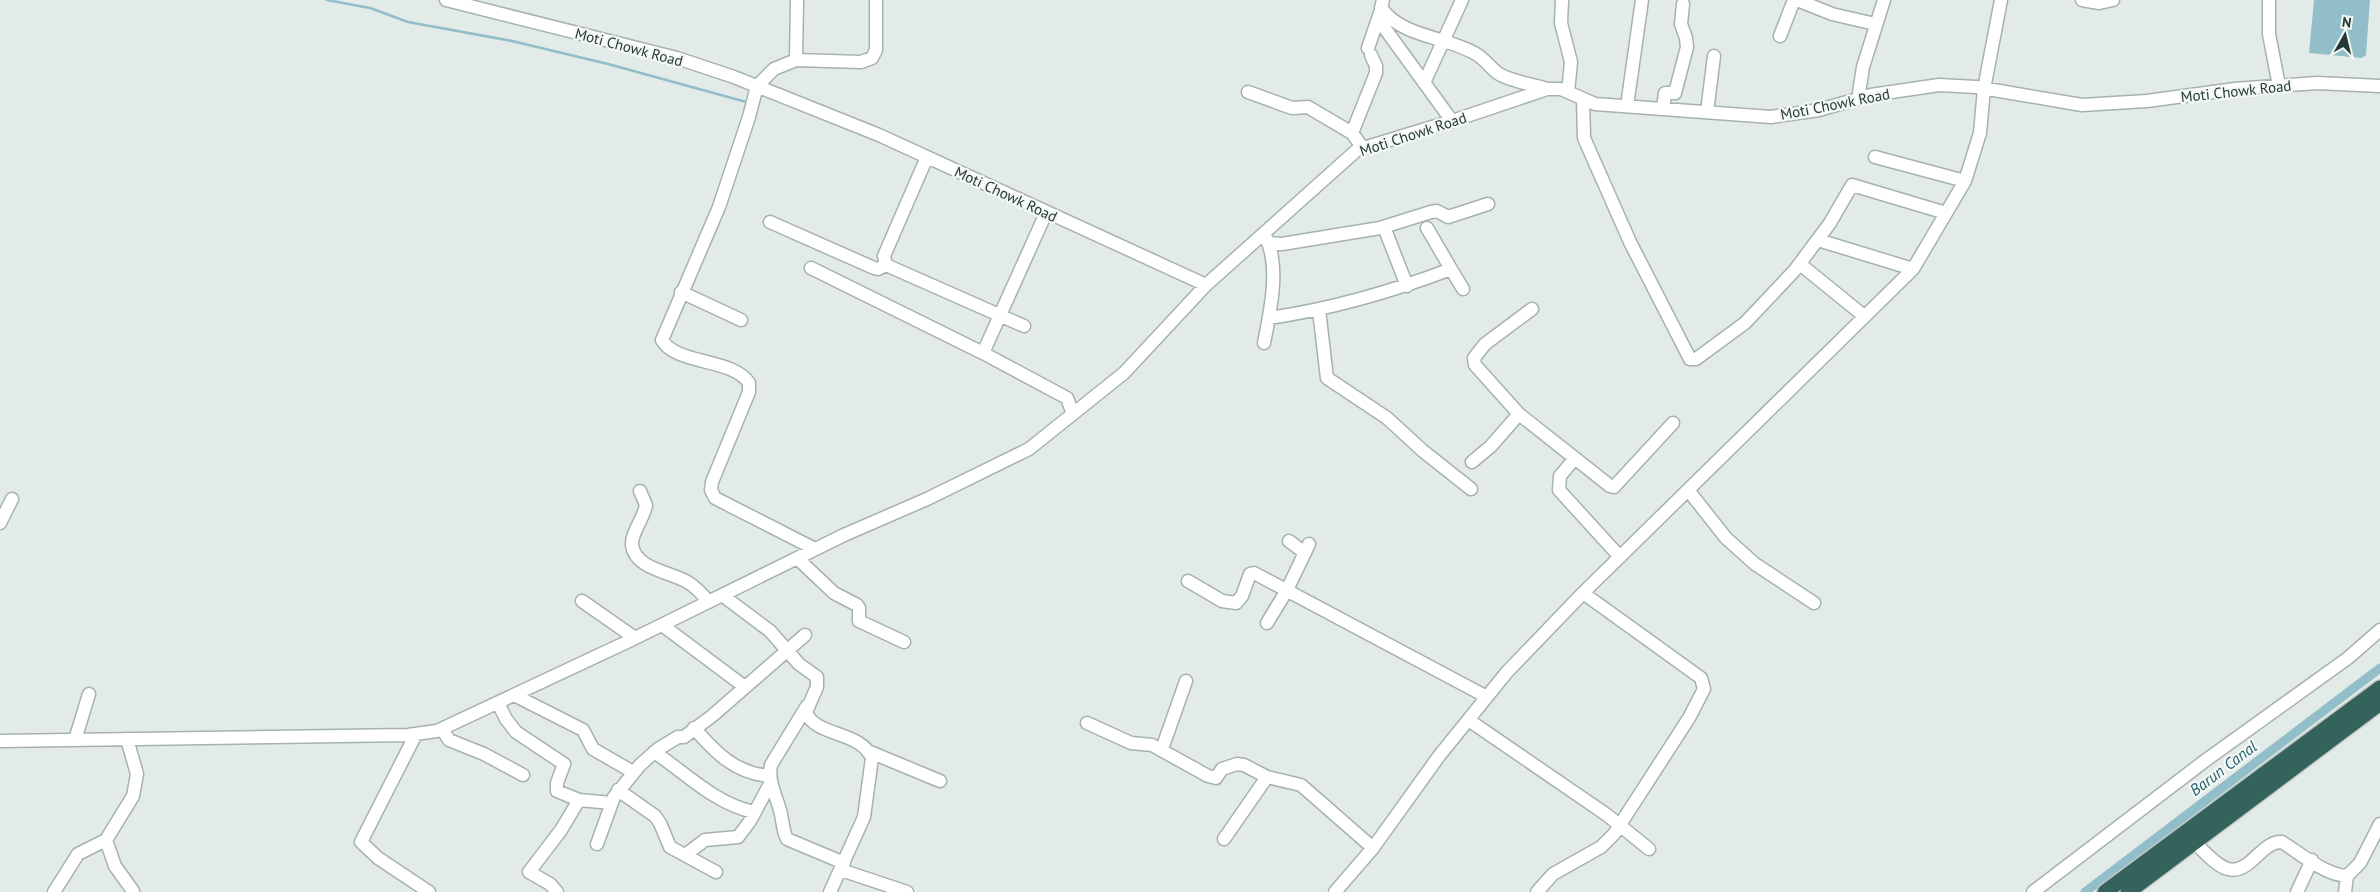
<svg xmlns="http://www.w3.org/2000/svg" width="2380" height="892" font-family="'PT Sans',sans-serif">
<rect width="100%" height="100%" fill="#e3ebe8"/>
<path fill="#91bec9" d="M2314,0H2370L2366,55L2362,58L2309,53Z"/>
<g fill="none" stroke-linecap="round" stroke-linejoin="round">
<path stroke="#91bec9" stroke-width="2.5" d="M327,0L370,8L408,22L512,41L608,64L750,103"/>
<path stroke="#91bec9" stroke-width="9" d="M2085,892L2380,668"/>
<defs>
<path id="minor" d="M446,0L677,58L734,77L879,135L1206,285L1357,150L1452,121L1547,89H1561L1595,104L1771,117L1819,110L1871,95L1939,85L1976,87L2082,105L2147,101L2235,89L2317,83L2380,86
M1383,0L1381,8C1403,38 1446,36 1476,54C1485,59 1491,69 1499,74C1513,82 1532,84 1547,89
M1562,0L1561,23L1571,62L1568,92
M1797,0L1832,14L1875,24
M2082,0L2099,3L2113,0
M2269,0V34L2279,86
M1378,19L1452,121
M1780,36L1794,0
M1368,48L1380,13
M796,60L797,0
M1424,83L1462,0
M1248,92L1292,108L1308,107L1352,133L1363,148
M1583,99L1584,138L1630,242L1690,359H1696L1745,323L1795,270L1830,223L1852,185L1946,213
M1858,99L1863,67L1884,0
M1627,106L1642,0
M1663,109L1665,93H1675L1687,47L1686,38L1681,24L1683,4
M1707,112L1714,56
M1352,133L1376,73V66L1371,55
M927,157L884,256L886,265L1024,326
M1875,157L1965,181
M1046,213L983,353L1067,398L1073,414
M770,222L874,268L878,269L886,265
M1384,227L1407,286
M1818,240L1913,269
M1269,243L1282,244L1380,228L1431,212L1437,211L1448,217L1488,204
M1800,264L1864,316
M811,268L983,353
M1451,269L1463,289
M681,292L741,320
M1319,310L1327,378L1387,418L1423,451L1471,489
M1269,318C1331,309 1391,292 1451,269L1427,228
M1264,343C1270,312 1281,265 1265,236
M1519,414L1610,486L1614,487L1673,423
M1575,458L1560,476L1559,490L1620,557
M1472,462L1491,446L1519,414L1475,365L1474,358L1485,344L1532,309
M1688,490L1726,538L1755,564L1814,603
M640,491L646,505C644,518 631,533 632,545C635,570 673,572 689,583C697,588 703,595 709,602
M0,523L12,499
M1289,541L1305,553
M815,549L715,498L711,490L712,482L749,392V383C733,358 676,365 662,340L719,207L749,117L757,86L774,69L796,60L861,62L872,58L876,50V0
M797,558L834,593L857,605L859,608V621L904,642
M1188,581L1222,601L1236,603L1242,596L1250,574L1254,573L1487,697
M722,595L770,631L799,664L817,677V687L806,712C815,737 860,730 872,758L864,817L830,892
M582,601L635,638
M1267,623L1287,590L1309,544
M662,625L745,687
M514,695L583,730L593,749L633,772
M498,703L506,719L516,732L564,764L557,783V791L579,800L612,803
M807,706L771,765C768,781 775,793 779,807C783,818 782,829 787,839L844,863
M1470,721L1607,815L1649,849
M1087,723L1131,743L1152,745L1208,776L1216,778L1222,769L1237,764L1244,765L1267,777L1301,785L1373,848
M694,728C716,753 735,773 769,776
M442,729L449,740L484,754L523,775
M416,734L361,842L378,858L429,892
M75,740L89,694
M0,741L408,735L437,731L629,641L844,535L927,499L1029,449L1124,373L1206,285
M1162,749L1186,681
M654,752C686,773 715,804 754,812
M870,752L940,781
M618,790L655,816L660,823L670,847L716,872
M1224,839L1267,777
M106,840L115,866L133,891
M2194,842C2203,850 2216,866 2228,869C2250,875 2262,840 2282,842C2301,854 2325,875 2347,876L2360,863L2380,824
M597,844L614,797L640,765L658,749L678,737H684L712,716L805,635
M685,855L705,840L738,837L750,821L771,782
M841,870L907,892
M54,892L78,854L106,840L133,796L137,774L127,739
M557,892L550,884L529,872L561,830L579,800
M1335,892L1373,848L1439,756L1507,672L1583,593L1913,269L1965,181L1980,133L1984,89L2001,0
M1537,892L1553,874L1601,847L1614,834L1689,718L1704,689L1701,678L1583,593
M2033,892L2206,760L2348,658L2380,630
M2297,892L2312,860
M2345,892L2347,876"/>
<path id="highway" d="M2105,892L2380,688
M2128,892L2380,703"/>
</defs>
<use href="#minor" stroke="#a6b2af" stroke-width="15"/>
<use href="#highway" stroke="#c2c8c6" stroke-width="18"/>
<use href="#minor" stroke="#fff" stroke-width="12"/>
<use href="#highway" stroke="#34635b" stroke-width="15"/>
</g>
<g text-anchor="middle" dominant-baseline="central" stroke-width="4.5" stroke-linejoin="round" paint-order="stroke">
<g font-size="15" fill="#253a35" stroke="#f3f8f5">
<text transform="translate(629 47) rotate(15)">Moti Chowk Road</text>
<text transform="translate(2236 91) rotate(-6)">Moti Chowk Road</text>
<text transform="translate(1835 104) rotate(-11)">Moti Chowk Road</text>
<text transform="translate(1413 134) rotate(-18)">Moti Chowk Road</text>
<text transform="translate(1006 194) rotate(25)">Moti Chowk Road</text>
</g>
<g font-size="16" font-style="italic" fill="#265f6f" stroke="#f3f8f5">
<text transform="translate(2223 768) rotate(-37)">Barun Canal</text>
</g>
</g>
<g transform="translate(2345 35) rotate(8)" stroke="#f3f8f5" stroke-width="4" paint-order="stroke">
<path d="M0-4L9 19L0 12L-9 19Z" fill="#253a35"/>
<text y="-8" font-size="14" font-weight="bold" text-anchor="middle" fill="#253a35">N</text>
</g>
</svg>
